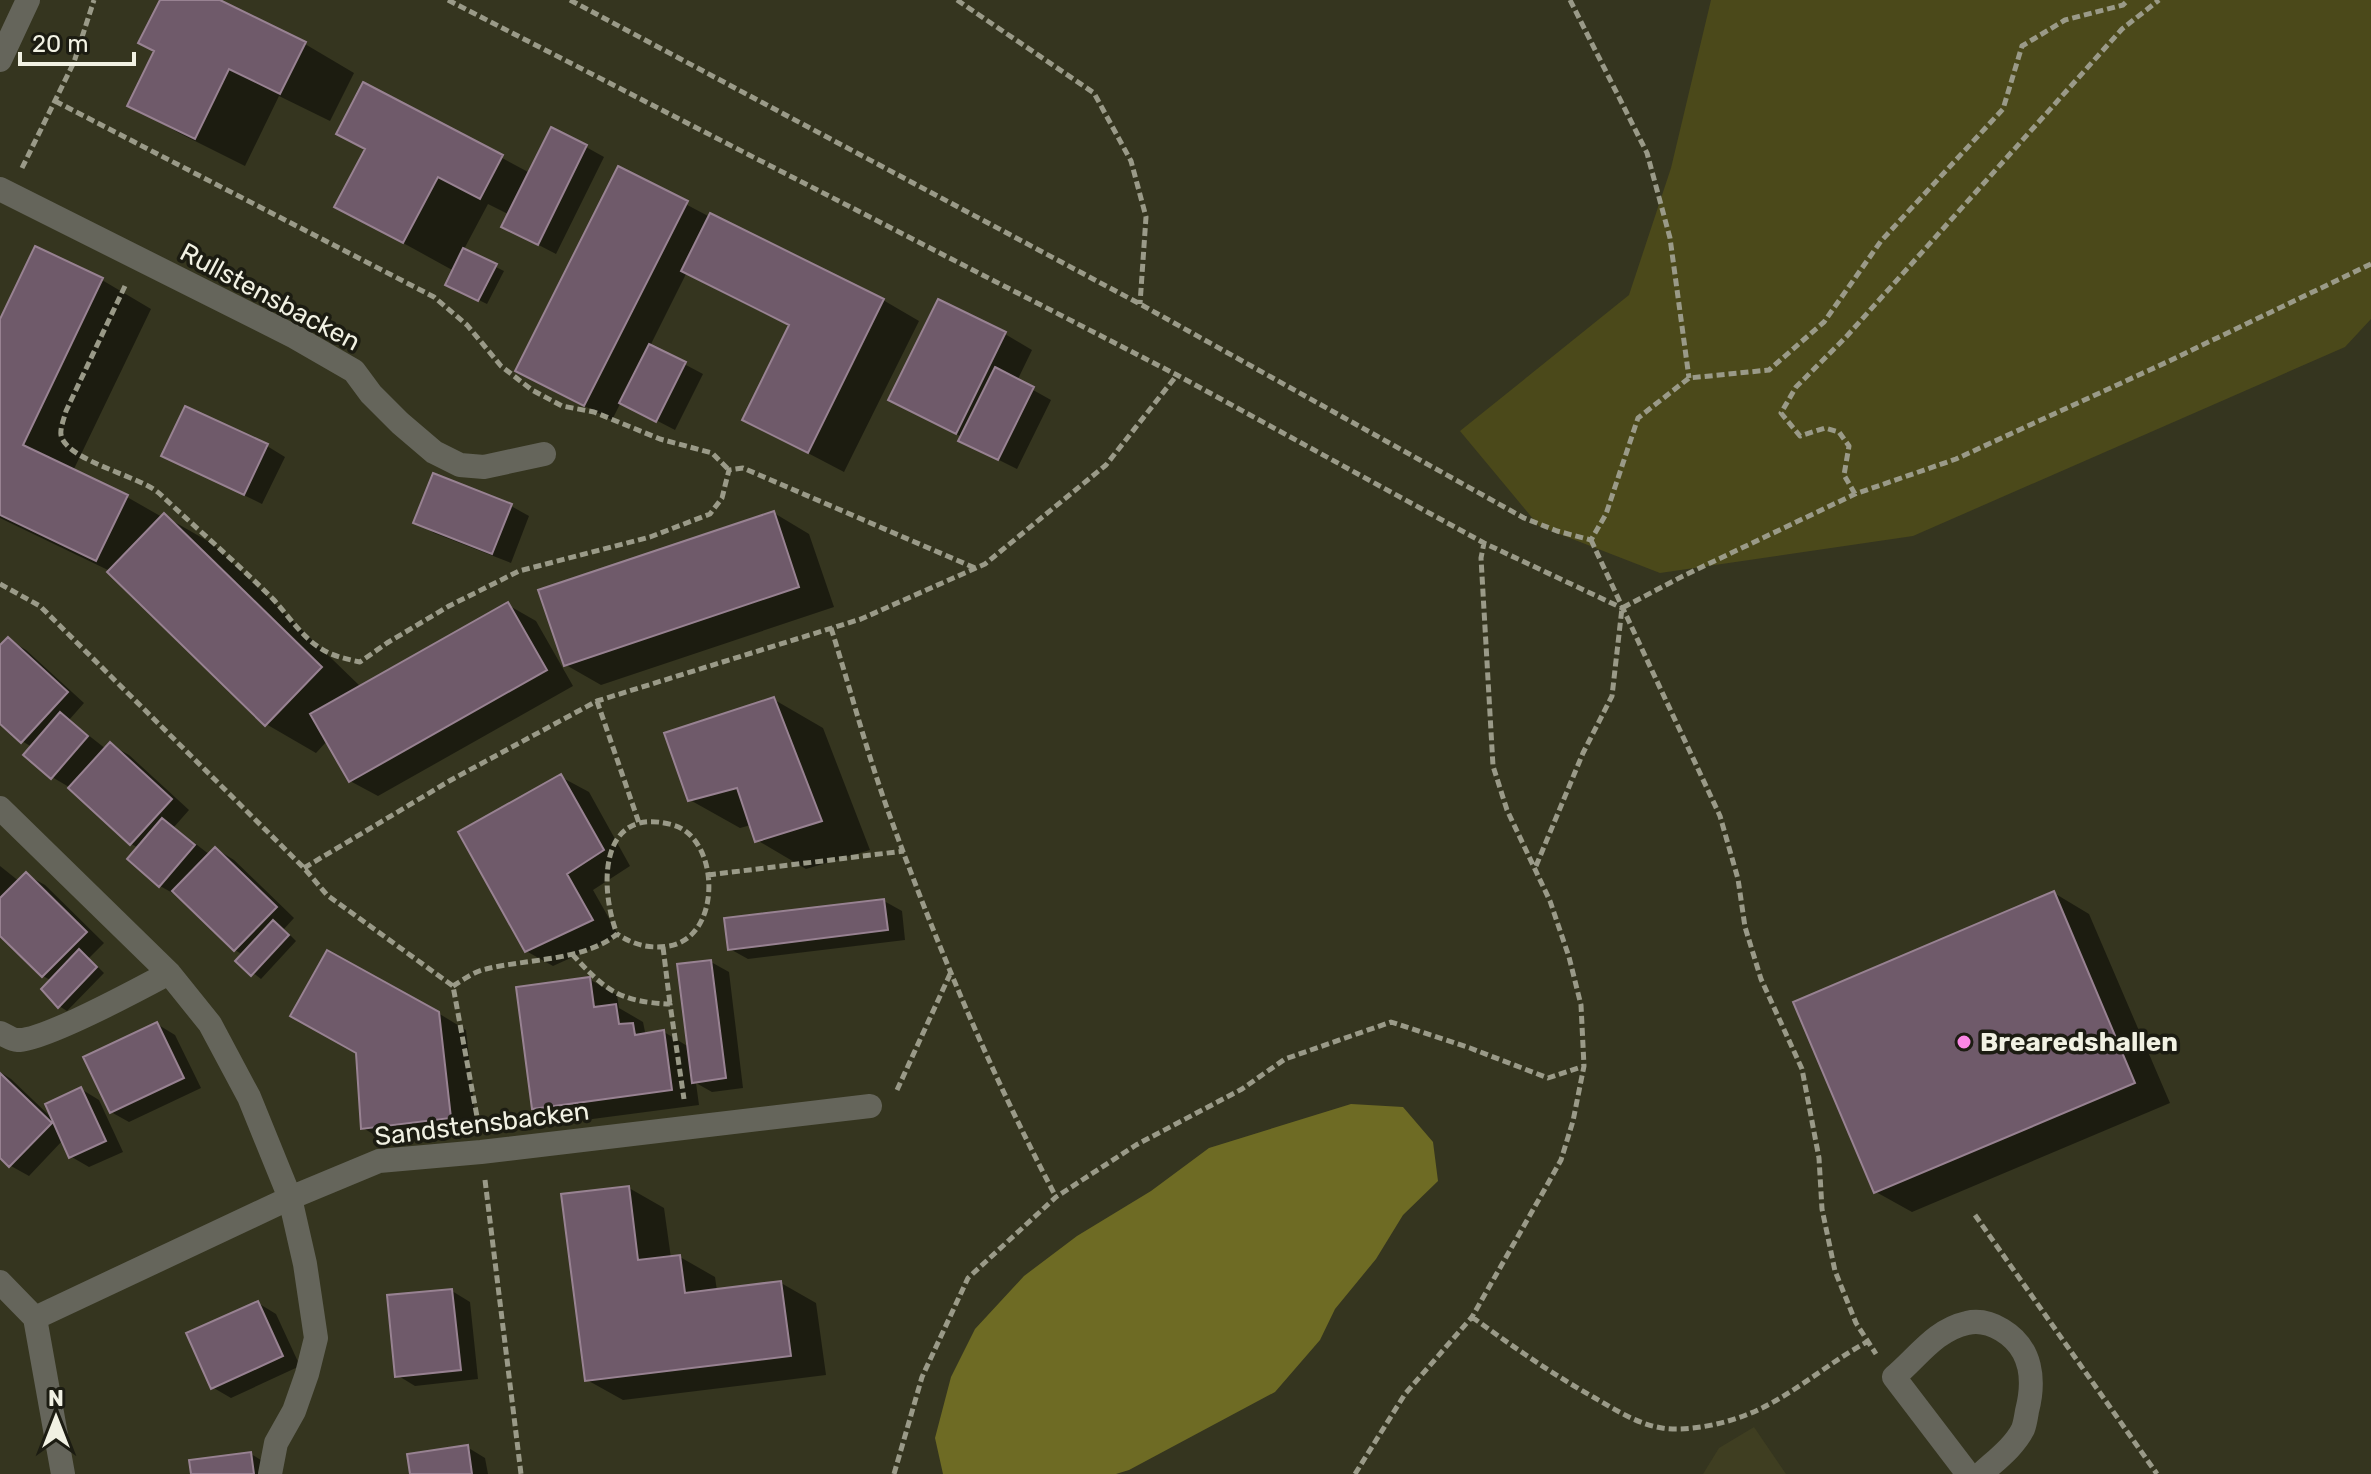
<svg xmlns="http://www.w3.org/2000/svg" width="2371" height="1474" font-family="Rubik,sans-serif">
<rect width="100%" height="100%" fill="#35351f"/>
<path fill="#3f3e21" d="M1754,1427L1786,1474H1703L1719,1448Z"/>
<path fill="#4b491a" d="M1711,0H2371V319L2345,347L1913,536L1660,573L1539,526L1460,431L1629,295L1671,168Z"/>
<path fill="#6e6b24" d="M1351,1104L1403,1107L1433,1142L1438,1181L1403,1215L1376,1259L1335,1309L1320,1340L1275,1392L1129,1470L1116,1474H943L935,1438L951,1377L975,1329L1024,1276L1077,1236L1151,1191L1209,1148Z"/>
<path fill="#0007" d="M162,0H215L305,44L354,73L330,121L279,96L245,166L179,133L130,105L156,51Z
M364,84L530,173L586,147L604,157L556,254L504,227L510,215L488,204L463,251L504,271L487,304L456,289L454,271L336,206L366,150Z
M619,169L710,217L883,300L919,321L844,472L745,420L791,326L719,291L687,272L650,346L703,374L675,430L621,402L612,420L545,386Z
M102,280L151,309L73,471L127,497L162,517L164,516L213,544L362,688L508,605L536,621L573,686L378,796L350,781L328,740L316,753L266,724L110,571L0,518V323Z
M1005,334L1032,350L1017,381L1051,400L1017,469L979,450L962,437L918,415Z
M267,446L285,457L262,504L182,465Z
M511,506L529,516L511,563L434,533L416,522Z
M774,513L809,534L834,607L601,685L566,665Z
M8,639L26,650L84,703L69,720L106,749L111,745L129,755L189,810L174,827L210,855L216,849L234,860L294,918L284,929L296,941L261,979L238,961L243,955L235,950L178,896L160,886L129,859L139,848L131,844L69,787L52,777L32,747L22,741L0,721V648Z
M773,699L823,728L870,850L806,869L757,840L751,825L740,828L690,800Z
M561,777L589,792L630,866L593,890L619,936L553,966L526,951Z
M0,866L20,882L27,875L45,885L104,943L89,958L104,973L67,1011L59,1006L52,981L43,976L0,934Z
M2054,893L2089,914L2170,1103L1912,1212L1876,1192Z
M884,901L902,911L905,940L748,959L730,949Z
M711,962L729,972L743,1088L712,1092L696,1083L699,1105L562,1123L534,1108L589,979L617,995L619,1008L643,1022L645,1032L649,1034L664,1032L689,1047Z
M438,1013L466,1030L477,1133L390,1144L363,1128L358,1052Z
M157,1024L175,1035L201,1088L129,1122L111,1112Z
M0,1072L11,1079L55,1121L81,1089L99,1100L123,1152L89,1167L70,1156L63,1140L29,1176L11,1166L0,1155Z
M629,1188L664,1208L671,1258L680,1257L715,1277L717,1291L781,1283L816,1303L826,1375L623,1400L587,1380Z
M452,1291L470,1302L478,1379L415,1386L397,1375Z
M258,1303L276,1314L300,1366L231,1398L212,1387Z
M467,1447L485,1458L488,1474H412Z
M251,1454L269,1465L270,1474H193Z"/>
<path fill="#6f5a6a" stroke="#988292" stroke-width="2" d="M160,0H220L306,42L280,94L229,69L195,139L127,106L154,51L138,43Z
M363,82L503,155L480,199L438,177L403,243L334,207L365,149L336,134Z
M551,127L587,145L538,245L501,227Z
M618,166L688,201L584,406L515,371Z
M710,213L884,299L808,453L742,420L789,325L681,271Z
M35,246L103,278L23,445L128,495L96,561L0,515V319Z
M463,248L497,264L478,301L445,285Z
M938,299L1006,332L956,434L888,400Z
M649,344L686,362L656,422L619,403Z
M995,367L1034,387L998,460L958,441Z
M185,406L268,444L244,495L161,456Z
M433,473L512,504L492,554L413,523Z
M774,511L799,587L564,666L538,590Z
M164,513L322,667L265,726L107,572Z
M508,602L547,670L349,782L310,714Z
M8,637L68,692L21,743L0,724V645Z
M774,697L822,821L755,842L737,788L688,801L664,733Z
M60,712L88,736L51,779L23,755Z
M110,742L172,799L130,845L68,788Z
M561,774L604,850L567,874L593,920L525,952L458,832Z
M162,818L195,845L159,887L127,859Z
M215,847L277,907L234,951L172,891Z
M26,872L87,932L42,977L0,936V898Z
M2054,891L2135,1083L1874,1193L1793,1002Z
M884,899L888,930L728,950L724,918Z
M273,920L289,935L251,976L235,961Z
M79,949L97,967L58,1008L41,989Z
M327,950L439,1012L451,1118L361,1129L356,1053L290,1016Z
M711,960L726,1078L692,1083L677,964Z
M590,977L594,1007L616,1004L619,1024L633,1023L635,1035L664,1030L672,1090L532,1109L516,987Z
M157,1022L184,1078L110,1113L83,1057Z
M0,1073L52,1123L9,1167L0,1158Z
M81,1087L106,1141L69,1158L45,1104Z
M629,1186L638,1260L680,1255L685,1293L781,1281L791,1356L585,1381L561,1194Z
M452,1289L461,1370L395,1377L387,1295Z
M258,1301L283,1356L211,1389L186,1333Z
M468,1445L472,1474H410L407,1454Z
M251,1452L254,1474H191L189,1460Z"/>
<g fill="none" stroke-linecap="round" stroke-linejoin="round">
<path stroke="#9a9a88" stroke-width="5" stroke-dasharray="8 4" stroke-linecap="butt" d="M448,0L1177,375L1484,543L1622,608
M570,0L1140,304L1524,518L1557,531L1591,540L1606,514L1638,418L1689,378L1769,370L1824,322L1881,241L2003,109L2022,46L2065,20L2123,5L2128,0
M957,0L1094,93L1131,161L1146,217L1140,304
M1570,0L1647,153L1670,238L1689,378
M55,101L434,297L467,325L501,366L532,390L562,406L594,412L660,439L712,453L729,470
M22,168L74,62L94,0
M125,286L66,411C64,419 60,428 61,435C66,461 141,476 160,494C197,529 237,563 273,599C288,615 301,636 320,648C332,656 346,659 360,662L387,643L449,606L519,571L650,537L710,514L722,498L729,470L743,468L975,568
M1855,494L1844,475L1849,446L1839,432L1825,428L1800,436L1781,413L1796,387L1846,337L2122,29L2159,0
M1591,540L1720,816L1738,879L1745,927L1761,979L1802,1069L1819,1158L1822,1209L1835,1271L1856,1323L1876,1354
M0,584L40,606L304,868L327,895L453,986L478,1122
M831,628C851,691 868,757 891,819C938,948 992,1076 1056,1197
M597,701L639,823
M1536,866L1583,753L1612,696L1622,608L1683,576L1855,494L1956,459L2167,362L2371,264
M304,868L451,780L597,701L861,619L985,564L1106,465L1177,375
M708,875L904,851
M663,947L670,1004
M572,954C605,990 619,1002 670,1004L684,1099
M453,986C463,980 475,971 486,969C525,959 585,961 617,934C599,887 599,804 673,825C720,838 723,937 669,946C649,949 634,945 617,934
M897,1090L951,972
M485,1180L521,1474
M1975,1215L2157,1474
M1472,1317C1512,1346 1552,1374 1595,1398C1616,1410 1637,1424 1662,1428C1687,1432 1723,1424 1746,1415C1790,1398 1826,1364 1867,1342
M894,1474L922,1377L968,1278L1056,1197L1136,1145L1242,1089L1285,1059L1391,1022L1470,1048L1548,1078L1584,1066
M1355,1474L1405,1394L1472,1317L1542,1194L1561,1160L1573,1121L1584,1066L1581,1005L1569,957L1550,901L1507,810L1493,766L1481,558L1484,543"/>
<path stroke="#65655b" stroke-width="24" d="M0,60L28,0
M0,189L295,337L354,371L371,394L400,423L434,452L460,465L484,467L544,454
M0,808L169,973L210,1024L249,1097L290,1198L305,1264L316,1338L307,1374L294,1411L276,1443L270,1474
M0,1033C5,1035 12,1040 17,1040C41,1042 143,987 169,973
M0,1282L35,1318L63,1474
M35,1318L290,1198L379,1161L481,1152L870,1106
M1968,1474L1894,1377C1918,1357 1935,1330 1967,1323C1979,1320 1992,1324 2002,1330C2032,1348 2035,1380 2027,1411C2026,1417 2025,1424 2023,1429C2014,1447 1996,1460 1981,1474"/>
</g>
<circle fill="#fb87e5" stroke="#1c1c12" stroke-width="3" cx="1964" cy="1042" r="8"/>
<g text-anchor="middle" dominant-baseline="central" stroke-width="7" stroke-linejoin="round" paint-order="stroke">
<g font-size="26" fill="#f1f1e3" stroke="#1c1c12">
<text transform="translate(270 297) rotate(28)">Rullstensbacken</text>
<text transform="translate(482 1124) rotate(-7)">Sandstensbacken</text>
</g>
<g font-size="26" font-weight="bold" fill="#f1f1e3" stroke="#1c1c12" text-anchor="start">
<text x="1980" y="1042">Brearedshallen</text>
</g>
</g>
<g transform="translate(56 1418)" stroke="#1c1c12" stroke-width="6" paint-order="stroke">
<path d="M0-6L14 30L0 20L-14 30Z" fill="#f1f1e3"/>
<text y="-12" font-size="22" font-weight="bold" text-anchor="middle" fill="#f1f1e3">N</text>
</g>
<path d="M20 52v12h114v-12" fill="none" stroke="#f1f1e3" stroke-width="4"/>
<text x="32" y="52" font-size="24" fill="#f1f1e3" stroke="#1c1c12" stroke-width="6" paint-order="stroke">20 m</text>
</svg>
